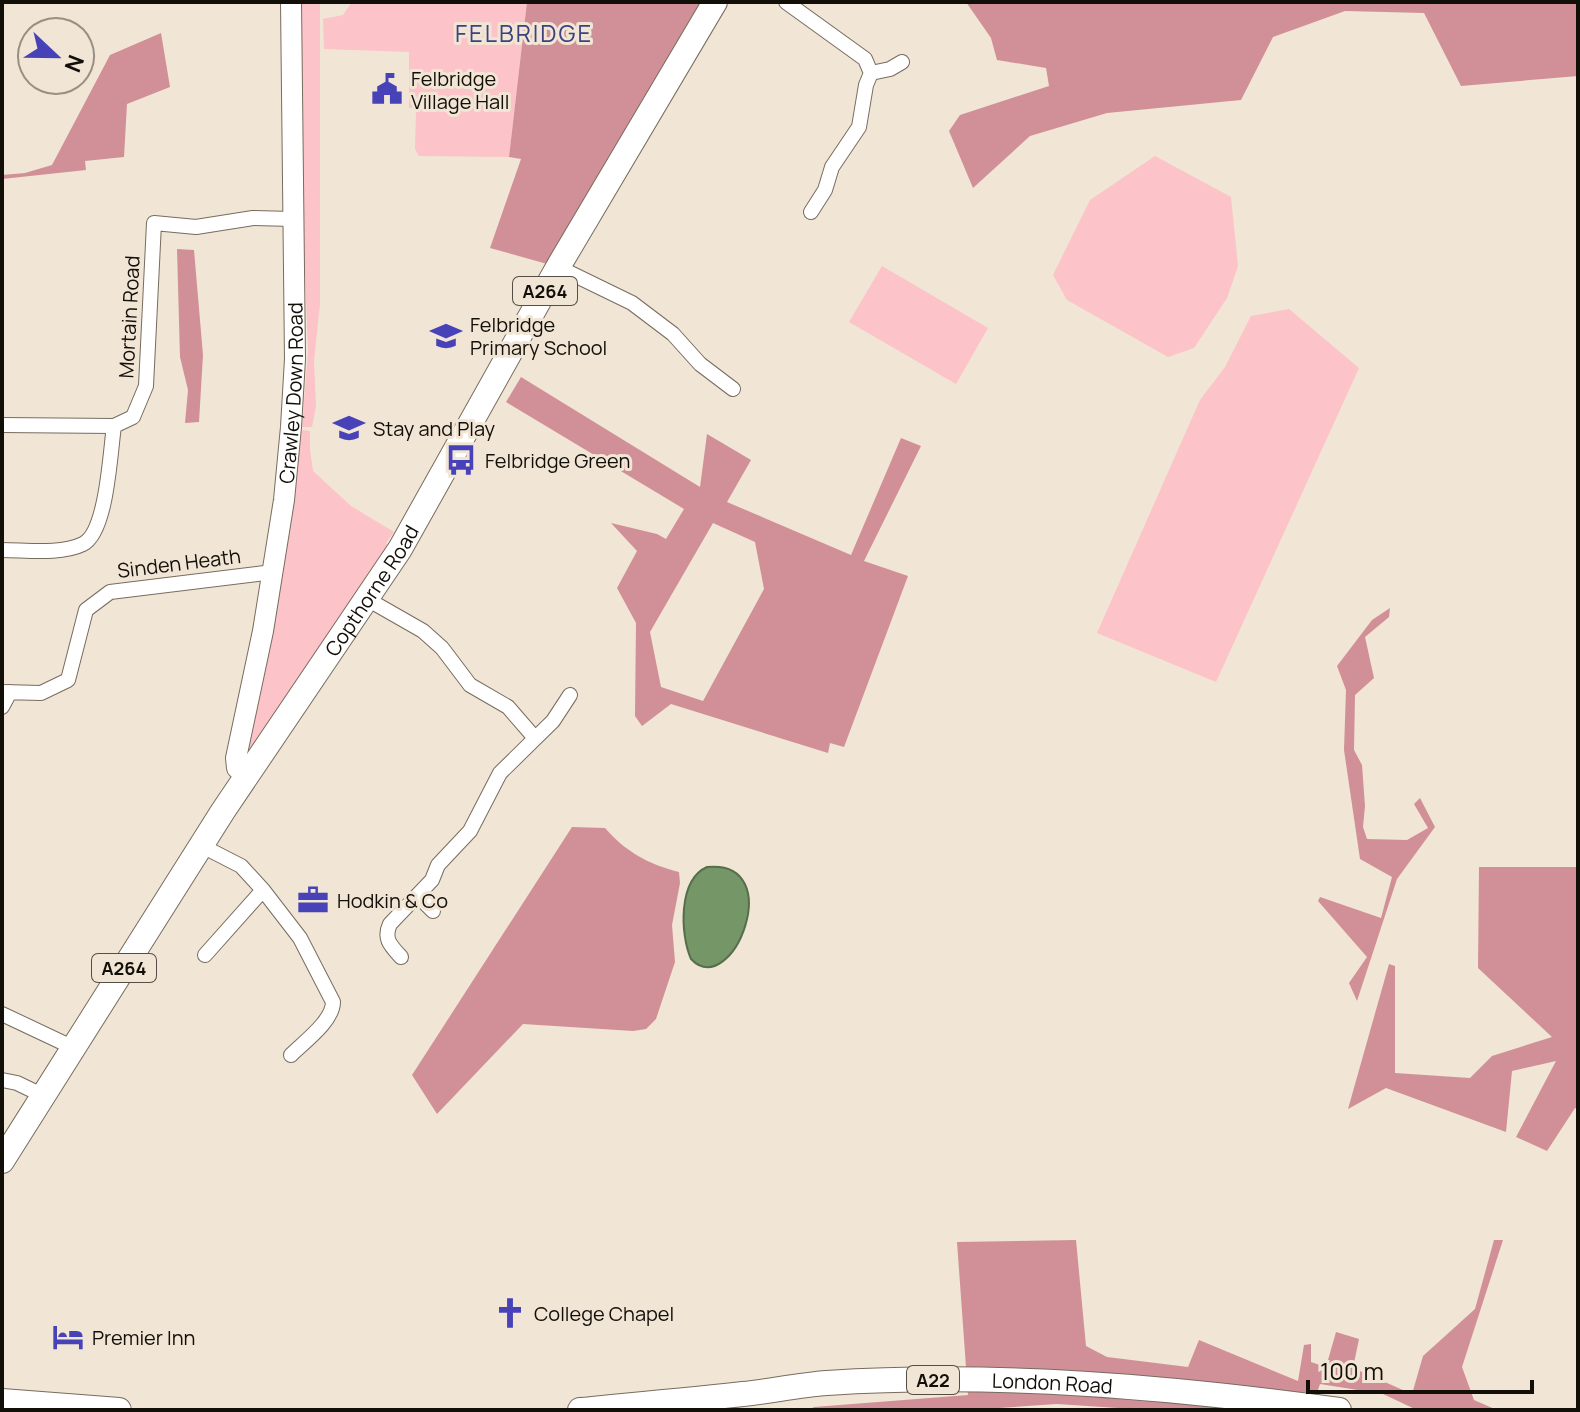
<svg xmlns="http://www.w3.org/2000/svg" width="1580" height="1412" font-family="Manrope,sans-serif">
<rect width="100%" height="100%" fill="#f1e5d5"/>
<path fill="#fcc3c8" d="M302,2H320V304L314,361L316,406L312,427H302L308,352L305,269L300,264Z
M352,2H527L509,157L419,156L415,149L416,108H409V52L324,49L323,19L343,15Z
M1155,156L1231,197L1238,266L1227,298L1194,348L1168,357L1067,300L1053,275L1090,200Z
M882,266L988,328L956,384L849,322Z
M1289,309L1359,368L1216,682L1097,633L1200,400L1225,367L1251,316Z
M302,430L310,431V450L313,471L351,506L394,532L386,543L390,547L251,748L246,746L271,629Z"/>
<path fill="#d19097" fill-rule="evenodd" d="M527,2H715L558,267L490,248L521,159L509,157Z
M966,2H1578V76L1461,86L1424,13L1345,11L1273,37L1241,100L1107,113L1030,136L973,188L949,131L960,115L1049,86L1046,68L997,60L991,38Z
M161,33L170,87L127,104L124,157L85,161L86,170L2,179V175L25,173L52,165L110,55Z
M177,249L194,250L203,355L199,422L185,423L188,390L180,357Z
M521,377L700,487L707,434L751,460L727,502L851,555L901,438L921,446L864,561L908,576L844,747L830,743L828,753L671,704L642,726L635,716L636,623L617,588L637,551L611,523L657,534L666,539L684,509L506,402ZM713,523L755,542L764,589L703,701L661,687L650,632Z
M1390,608L1389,617L1365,637L1374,678L1355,695L1354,750L1362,765L1365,806L1363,827L1367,839L1407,840L1428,828L1414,804L1420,798L1435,827L1397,879L1357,1001L1349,983L1367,957L1318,901L1320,897L1381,918L1392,877L1360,859L1344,750L1346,690L1337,666L1372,620Z
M572,827L605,828C626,852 648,864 679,872L680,883L672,925L675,962L656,1019L646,1029L633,1031L523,1024L437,1114L412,1075Z
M1479,867H1578V1109L1575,1108L1547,1151L1516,1137L1556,1061L1512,1071L1506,1132L1386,1088L1348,1109L1389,964L1395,966V1073L1470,1078L1492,1056L1552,1037L1478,968Z
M1076,1240L1086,1346L1107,1357L1188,1367L1199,1340L1298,1381L1304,1345L1311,1344V1362L1326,1367L1336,1332L1359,1339L1353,1368L1412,1394L1423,1356L1475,1309L1494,1240H1503L1462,1367L1474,1400L1497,1410H1417L1383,1394L1320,1384L1317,1393L1243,1389L1234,1410H1148L1057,1404L969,1410H808L814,1407L968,1395L957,1242Z"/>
<path fill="#759768" stroke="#576e4b" stroke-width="2" d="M707,867C789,859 732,1002 691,959C680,934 678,880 707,867Z"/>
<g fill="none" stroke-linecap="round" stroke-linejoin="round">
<defs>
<path id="street" d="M786,2L865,59L871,73L866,85L859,127L832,167L825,190L811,212
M871,73L890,69L902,62
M558,267L632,303L673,334L700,364L733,389
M2,425L114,426L133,417L146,386L154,223L196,227L253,218L293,219
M2,550C26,550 60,555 83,544C107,532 110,453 114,426
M367,599L423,631L442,648L470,685L508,707L534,737
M2,692L41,693L68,680L86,610L110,592L273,572
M2,707L10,692
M200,845L241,866L263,890L300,938L333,1002C333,1021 304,1042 291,1055
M418,896L433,911
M205,955L263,890
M401,957C391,946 383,939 390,924L432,880L438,865L470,831L500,773L553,721L570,695
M2,1014L74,1048
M2,1080L17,1083L44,1096"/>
<g id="secondary">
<path id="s1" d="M246,776L237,768L236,758L263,631L284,500L291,427L295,359L291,2"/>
</g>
<g id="highway">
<path id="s2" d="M2,1161L223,811L400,549L558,267L715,2"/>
<path d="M2,1401L119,1410"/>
<path id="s3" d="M580,1410C634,1405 689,1400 743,1394C771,1391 799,1385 827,1383C997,1372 1171,1387 1339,1410"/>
</g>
</defs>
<use href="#street" stroke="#776c5e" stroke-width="16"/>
<use href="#secondary" stroke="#776c5e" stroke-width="22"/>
<use href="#highway" stroke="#776c5e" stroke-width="26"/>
<use href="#street" stroke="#fff" stroke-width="14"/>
<use href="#secondary" stroke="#fff" stroke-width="20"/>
<use href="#highway" stroke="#fff" stroke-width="24"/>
</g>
<defs>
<symbol id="civic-bare" viewBox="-9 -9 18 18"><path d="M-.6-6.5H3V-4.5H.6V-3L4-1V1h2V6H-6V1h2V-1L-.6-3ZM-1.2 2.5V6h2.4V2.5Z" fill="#4842b9" stroke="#f1e5d5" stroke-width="2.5" paint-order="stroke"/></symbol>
<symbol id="school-bare" viewBox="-9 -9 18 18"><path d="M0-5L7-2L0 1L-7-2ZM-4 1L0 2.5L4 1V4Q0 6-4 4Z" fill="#4842b9" stroke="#f1e5d5" stroke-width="2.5" paint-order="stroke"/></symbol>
<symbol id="bus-bare" viewBox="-9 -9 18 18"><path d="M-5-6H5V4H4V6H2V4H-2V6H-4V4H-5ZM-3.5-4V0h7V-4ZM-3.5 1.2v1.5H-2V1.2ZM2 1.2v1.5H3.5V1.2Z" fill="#4842b9" stroke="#f1e5d5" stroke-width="2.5" paint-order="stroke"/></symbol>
<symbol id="office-bare" viewBox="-9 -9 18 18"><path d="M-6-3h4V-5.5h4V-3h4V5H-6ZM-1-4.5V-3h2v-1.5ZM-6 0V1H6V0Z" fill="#4842b9" stroke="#f1e5d5" stroke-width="2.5" paint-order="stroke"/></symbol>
<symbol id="church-bare" viewBox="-9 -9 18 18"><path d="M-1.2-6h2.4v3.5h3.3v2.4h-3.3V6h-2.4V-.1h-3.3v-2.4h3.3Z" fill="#4842b9" stroke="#f1e5d5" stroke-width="2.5" paint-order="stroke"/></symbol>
<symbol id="hotel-bare" viewBox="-9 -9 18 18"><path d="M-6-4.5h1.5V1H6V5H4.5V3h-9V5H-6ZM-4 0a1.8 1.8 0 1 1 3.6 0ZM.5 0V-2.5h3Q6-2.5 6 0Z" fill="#4842b9" stroke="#f1e5d5" stroke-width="2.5" paint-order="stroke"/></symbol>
</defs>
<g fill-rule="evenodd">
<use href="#civic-bare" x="365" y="67" width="44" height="44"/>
<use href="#school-bare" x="424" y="314" width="44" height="44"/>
<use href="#school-bare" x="327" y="406" width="44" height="44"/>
<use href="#bus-bare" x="439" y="438" width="44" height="44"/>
<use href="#office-bare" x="291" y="878" width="44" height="44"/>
<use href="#church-bare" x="488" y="1291" width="44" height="44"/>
<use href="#hotel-bare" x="46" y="1315" width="44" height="44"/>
</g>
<g text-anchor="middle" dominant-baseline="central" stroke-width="6" stroke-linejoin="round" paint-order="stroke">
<g fill="#f1e5d5" stroke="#554e46" stroke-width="2">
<rect x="513" y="277" width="64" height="28" rx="6"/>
<rect x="92" y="954" width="64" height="28" rx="6"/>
<rect x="907" y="1366" width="52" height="28" rx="6"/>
</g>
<g font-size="18" font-weight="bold" fill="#120e08">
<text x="545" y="291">A264</text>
<text x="124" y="968">A264</text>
<text x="933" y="1380">A22</text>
</g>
<g font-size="20" fill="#120e08" stroke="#f1e5d5" text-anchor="start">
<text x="411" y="78">Felbridge<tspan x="411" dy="23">Village Hall</tspan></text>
<text x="470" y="324">Felbridge<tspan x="470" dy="23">Primary School</tspan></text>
<text x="373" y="428">Stay and Play</text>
<text x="485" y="460">Felbridge Green</text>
<text x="337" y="900">Hodkin &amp; Co</text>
<text x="534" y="1313">College Chapel</text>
<text x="92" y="1337">Premier Inn</text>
</g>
<g font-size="20" fill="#120e08" stroke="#f1e5d5">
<text transform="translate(129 317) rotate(-87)">Mortain Road</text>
<text stroke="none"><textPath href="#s1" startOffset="392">Crawley Down Road</textPath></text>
<text transform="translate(179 563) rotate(-7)">Sinden Heath</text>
<text stroke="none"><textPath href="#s2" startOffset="680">Copthorne Road</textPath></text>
<text stroke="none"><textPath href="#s3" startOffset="474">London Road</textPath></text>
</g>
<g font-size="24" letter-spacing="2" fill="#3e417e" stroke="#f1e5d5">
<text x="524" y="32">FELBRIDGE</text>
</g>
</g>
<rect width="1580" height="1412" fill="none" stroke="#120e08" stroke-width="8"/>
<g transform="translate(56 56) rotate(112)"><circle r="38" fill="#f1e5d5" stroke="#988f83" stroke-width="2"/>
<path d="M0-6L14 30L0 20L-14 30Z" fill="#4842b9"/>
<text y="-12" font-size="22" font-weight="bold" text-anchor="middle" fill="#120e08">N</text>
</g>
<path d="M1308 1380v12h224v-12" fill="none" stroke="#120e08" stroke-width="4"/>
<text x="1320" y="1380" font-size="24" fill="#120e08" stroke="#f1e5d5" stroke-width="6" paint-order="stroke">100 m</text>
</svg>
